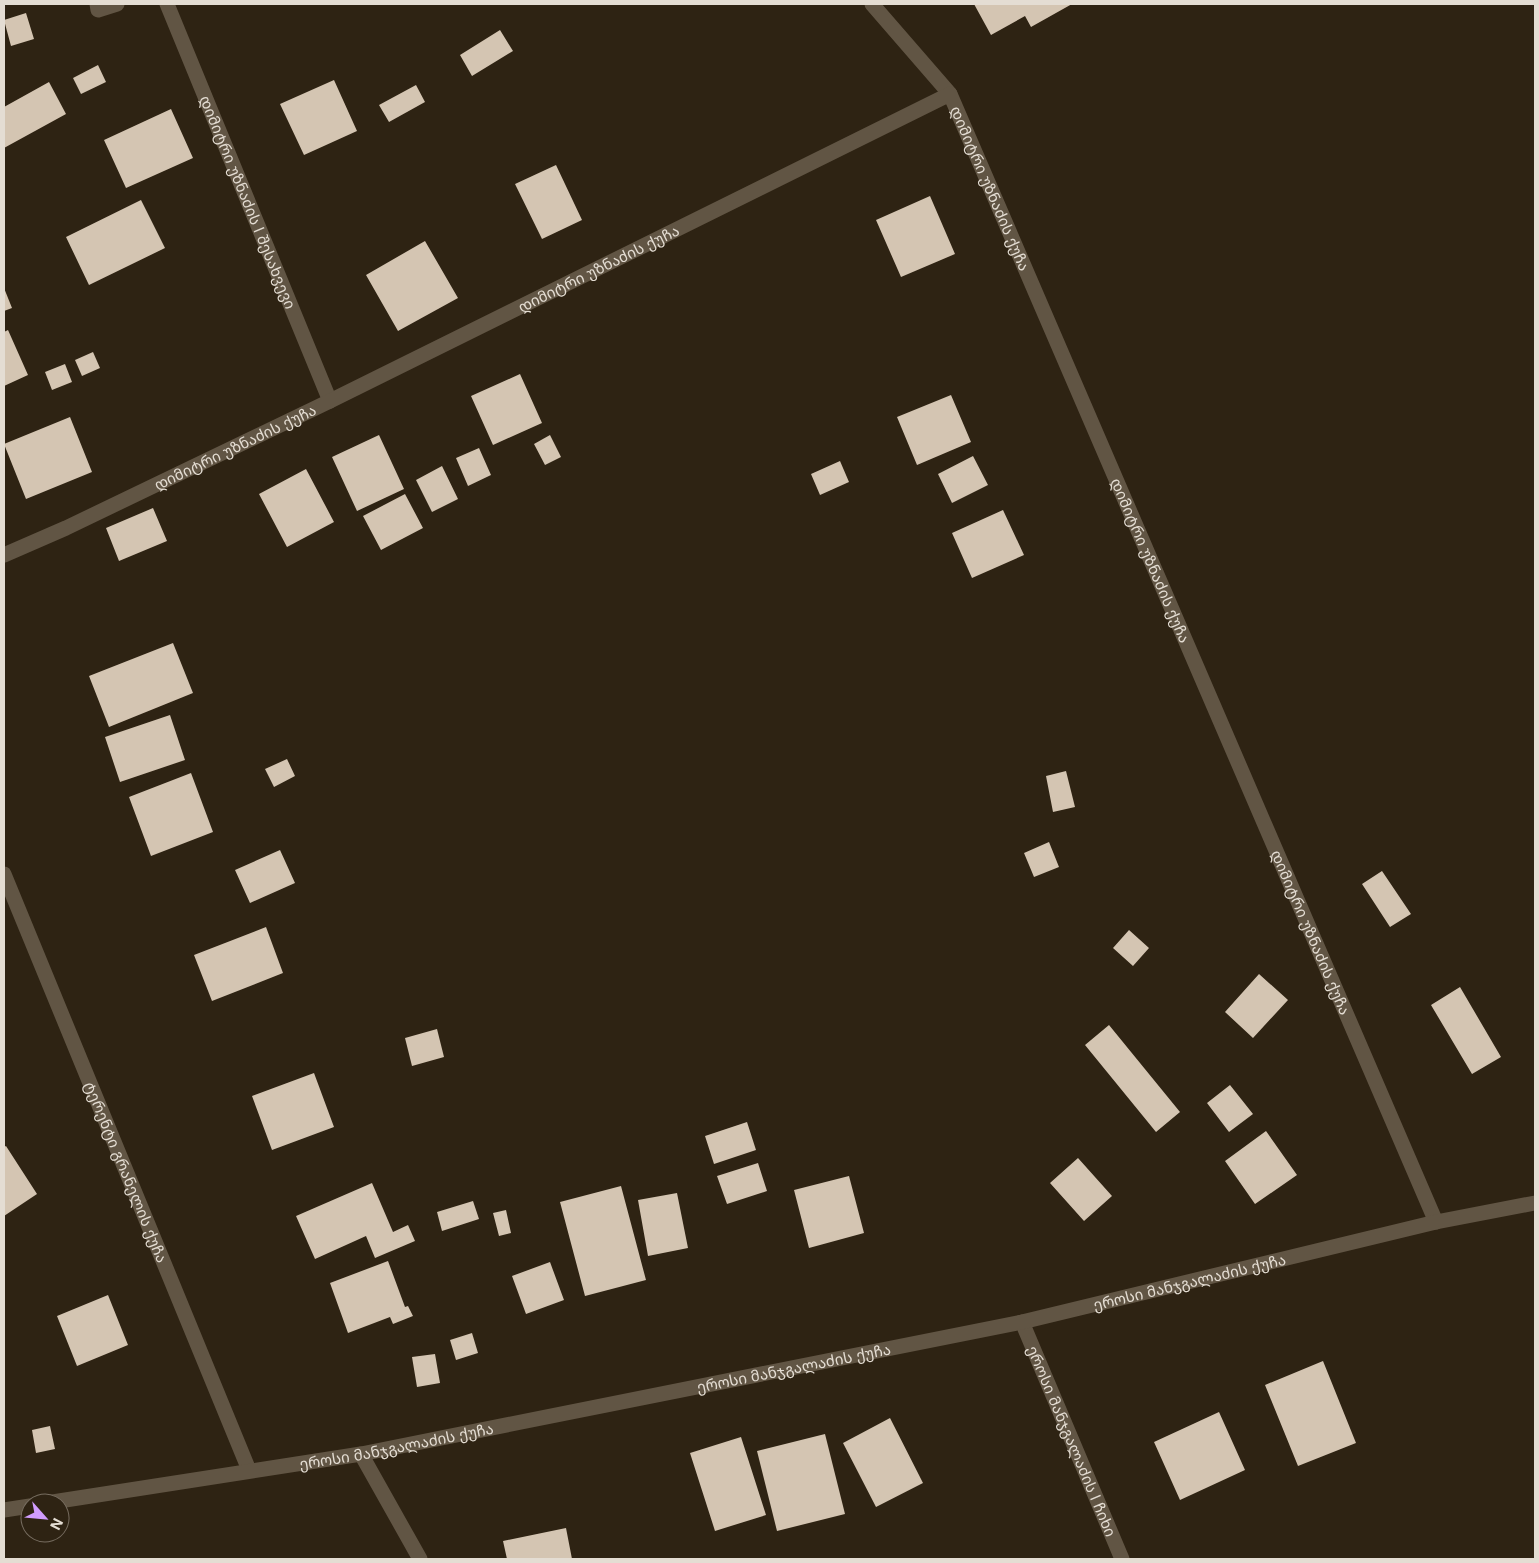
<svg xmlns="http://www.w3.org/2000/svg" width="1539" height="1563" font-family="Inter,'Noto Sans Georgian',sans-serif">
<rect width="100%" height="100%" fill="#2e2313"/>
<path fill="#d4c5b2" d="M974,4H1072L1031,27L1025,16L991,35Z
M26,13L34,39L11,46L4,20Z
M500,30L513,51L472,76L460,55Z
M98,65L106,82L81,94L73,78Z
M334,80L357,131L304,155L280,104Z
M49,82L66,114L4,148V107Z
M416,85L425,102L389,122L379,105Z
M171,109L193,158L126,188L104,140Z
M556,165L582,220L542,239L515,184Z
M930,196L955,254L901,277L876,220Z
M141,200L165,248L89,285L66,237Z
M425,241L458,298L398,331L366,275Z
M4,288L12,308L4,311Z
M8,330L28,375L4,386V332Z
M93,352L100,368L82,376L75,360Z
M65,364L72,382L52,390L45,372Z
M520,374L542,423L493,445L471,396Z
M951,395L971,442L917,465L897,417Z
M70,417L92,472L26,499L4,444Z
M379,435L404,489L357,511L332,457Z
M550,435L561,457L545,465L534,444Z
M479,448L491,475L468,486L456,458Z
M973,456L988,485L952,503L938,474Z
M840,461L849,482L820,495L811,474Z
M442,466L458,499L432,512L416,480Z
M306,469L334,522L287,547L259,494Z
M405,494L423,528L381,550L363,516Z
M153,508L167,541L119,561L106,528Z
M1003,510L1024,555L972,578L952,533Z
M173,643L193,693L109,727L89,676Z
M170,715L185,760L120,782L105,737Z
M287,759L295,776L274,787L265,769Z
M1066,771L1075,807L1053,812L1046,776Z
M191,773L213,832L151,856L129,797Z
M1049,842L1059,867L1034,877L1024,853Z
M280,850L295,883L250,903L235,870Z
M1382,871L1411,914L1390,927L1362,884Z
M266,927L283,973L212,1001L194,955Z
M1129,930L1149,948L1133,966L1113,948Z
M1259,974L1288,1000L1253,1038L1225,1012Z
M1460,987L1501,1057L1472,1074L1431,1005Z
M1109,1025L1180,1112L1156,1132L1085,1045Z
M437,1029L444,1057L412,1066L405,1038Z
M314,1073L334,1127L272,1150L252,1096Z
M1230,1085L1253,1114L1229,1132L1207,1103Z
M747,1122L756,1150L714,1164L705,1136Z
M1266,1131L1297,1175L1255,1204L1225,1161Z
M6,1146L37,1194L4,1216V1147Z
M1078,1158L1112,1196L1084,1221L1050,1183Z
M758,1163L767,1191L727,1204L717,1176Z
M849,1176L864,1233L809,1248L794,1190Z
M372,1183L393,1232L408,1225L415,1241L375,1258L366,1236L315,1259L296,1216Z
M621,1186L646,1280L585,1296L560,1202Z
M677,1193L688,1248L648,1256L638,1200Z
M473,1201L479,1219L442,1231L437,1212Z
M506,1210L511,1233L499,1236L493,1213Z
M388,1261L405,1307L408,1306L413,1316L393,1324L390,1317L348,1333L330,1283Z
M550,1262L564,1300L526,1314L512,1276Z
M108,1295L128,1345L77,1366L57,1316Z
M472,1333L478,1353L456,1360L450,1340Z
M435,1354L440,1383L417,1387L412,1357Z
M1323,1361L1356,1443L1298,1466L1265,1385Z
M1219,1412L1245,1470L1180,1500L1154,1442Z
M890,1418L923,1483L876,1507L843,1443Z
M50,1426L55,1449L36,1453L32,1430Z
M825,1434L845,1514L777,1531L757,1451Z
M741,1437L766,1515L715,1531L690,1453Z
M566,1528L572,1559H507L503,1541Z"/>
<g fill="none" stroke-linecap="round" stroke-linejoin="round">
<g stroke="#615544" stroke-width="15">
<path d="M97,4L98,10L117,4"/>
<path id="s1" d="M167,4L330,401"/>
<path d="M872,4L950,94"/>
<path id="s2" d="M4,555L66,528L330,401L950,94L1436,1222"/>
<path id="s3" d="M4,874L249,1470"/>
<path id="s4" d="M1022,1322L1122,1559"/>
<path d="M361,1454L420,1559"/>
<path id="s5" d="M46,1503L361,1454L1022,1322L1436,1222L1535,1203"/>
<path d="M4,1510L30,1506"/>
</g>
</g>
<g text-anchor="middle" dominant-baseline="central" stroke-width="5" stroke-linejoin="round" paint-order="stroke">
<g font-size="15" fill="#e4ddd3" stroke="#2e2313">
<text stroke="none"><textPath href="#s2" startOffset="1155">დიმიტრი უზნაძის ქუჩა</textPath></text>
<text stroke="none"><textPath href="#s1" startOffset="214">დიმიტრი უზნაძის I შესახვევი</textPath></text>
<text stroke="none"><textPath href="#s2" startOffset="660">დიმიტრი უზნაძის ქუჩა</textPath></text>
<text stroke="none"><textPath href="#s2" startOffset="255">დიმიტრი უზნაძის ქუჩა</textPath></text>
<text stroke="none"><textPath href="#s2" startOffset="1560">დიმიტრი უზნაძის ქუჩა</textPath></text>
<text stroke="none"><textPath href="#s2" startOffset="1965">დიმიტრი უზნაძის ქუჩა</textPath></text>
<text stroke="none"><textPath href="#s3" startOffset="322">ტერენტი გრანელის ქუჩა</textPath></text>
<text stroke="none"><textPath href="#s5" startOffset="1165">ეროსი მანჯგალაძის ქუჩა</textPath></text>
<text stroke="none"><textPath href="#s5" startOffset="760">ეროსი მანჯგალაძის ქუჩა</textPath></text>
<text stroke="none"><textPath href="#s4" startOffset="129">ეროსი მანჯგალაძის I ჩიხი</textPath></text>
<text stroke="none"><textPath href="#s5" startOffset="355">ეროსი მანჯგალაძის ქუჩა</textPath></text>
</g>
</g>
<rect width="1539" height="1563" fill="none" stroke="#e4ddd3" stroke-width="10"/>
<g transform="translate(45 1518) rotate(117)"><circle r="24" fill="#2e2313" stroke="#776d60"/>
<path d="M0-4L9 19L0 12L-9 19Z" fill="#d19dfe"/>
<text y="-8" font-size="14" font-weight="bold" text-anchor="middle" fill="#e4ddd3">N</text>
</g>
</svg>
